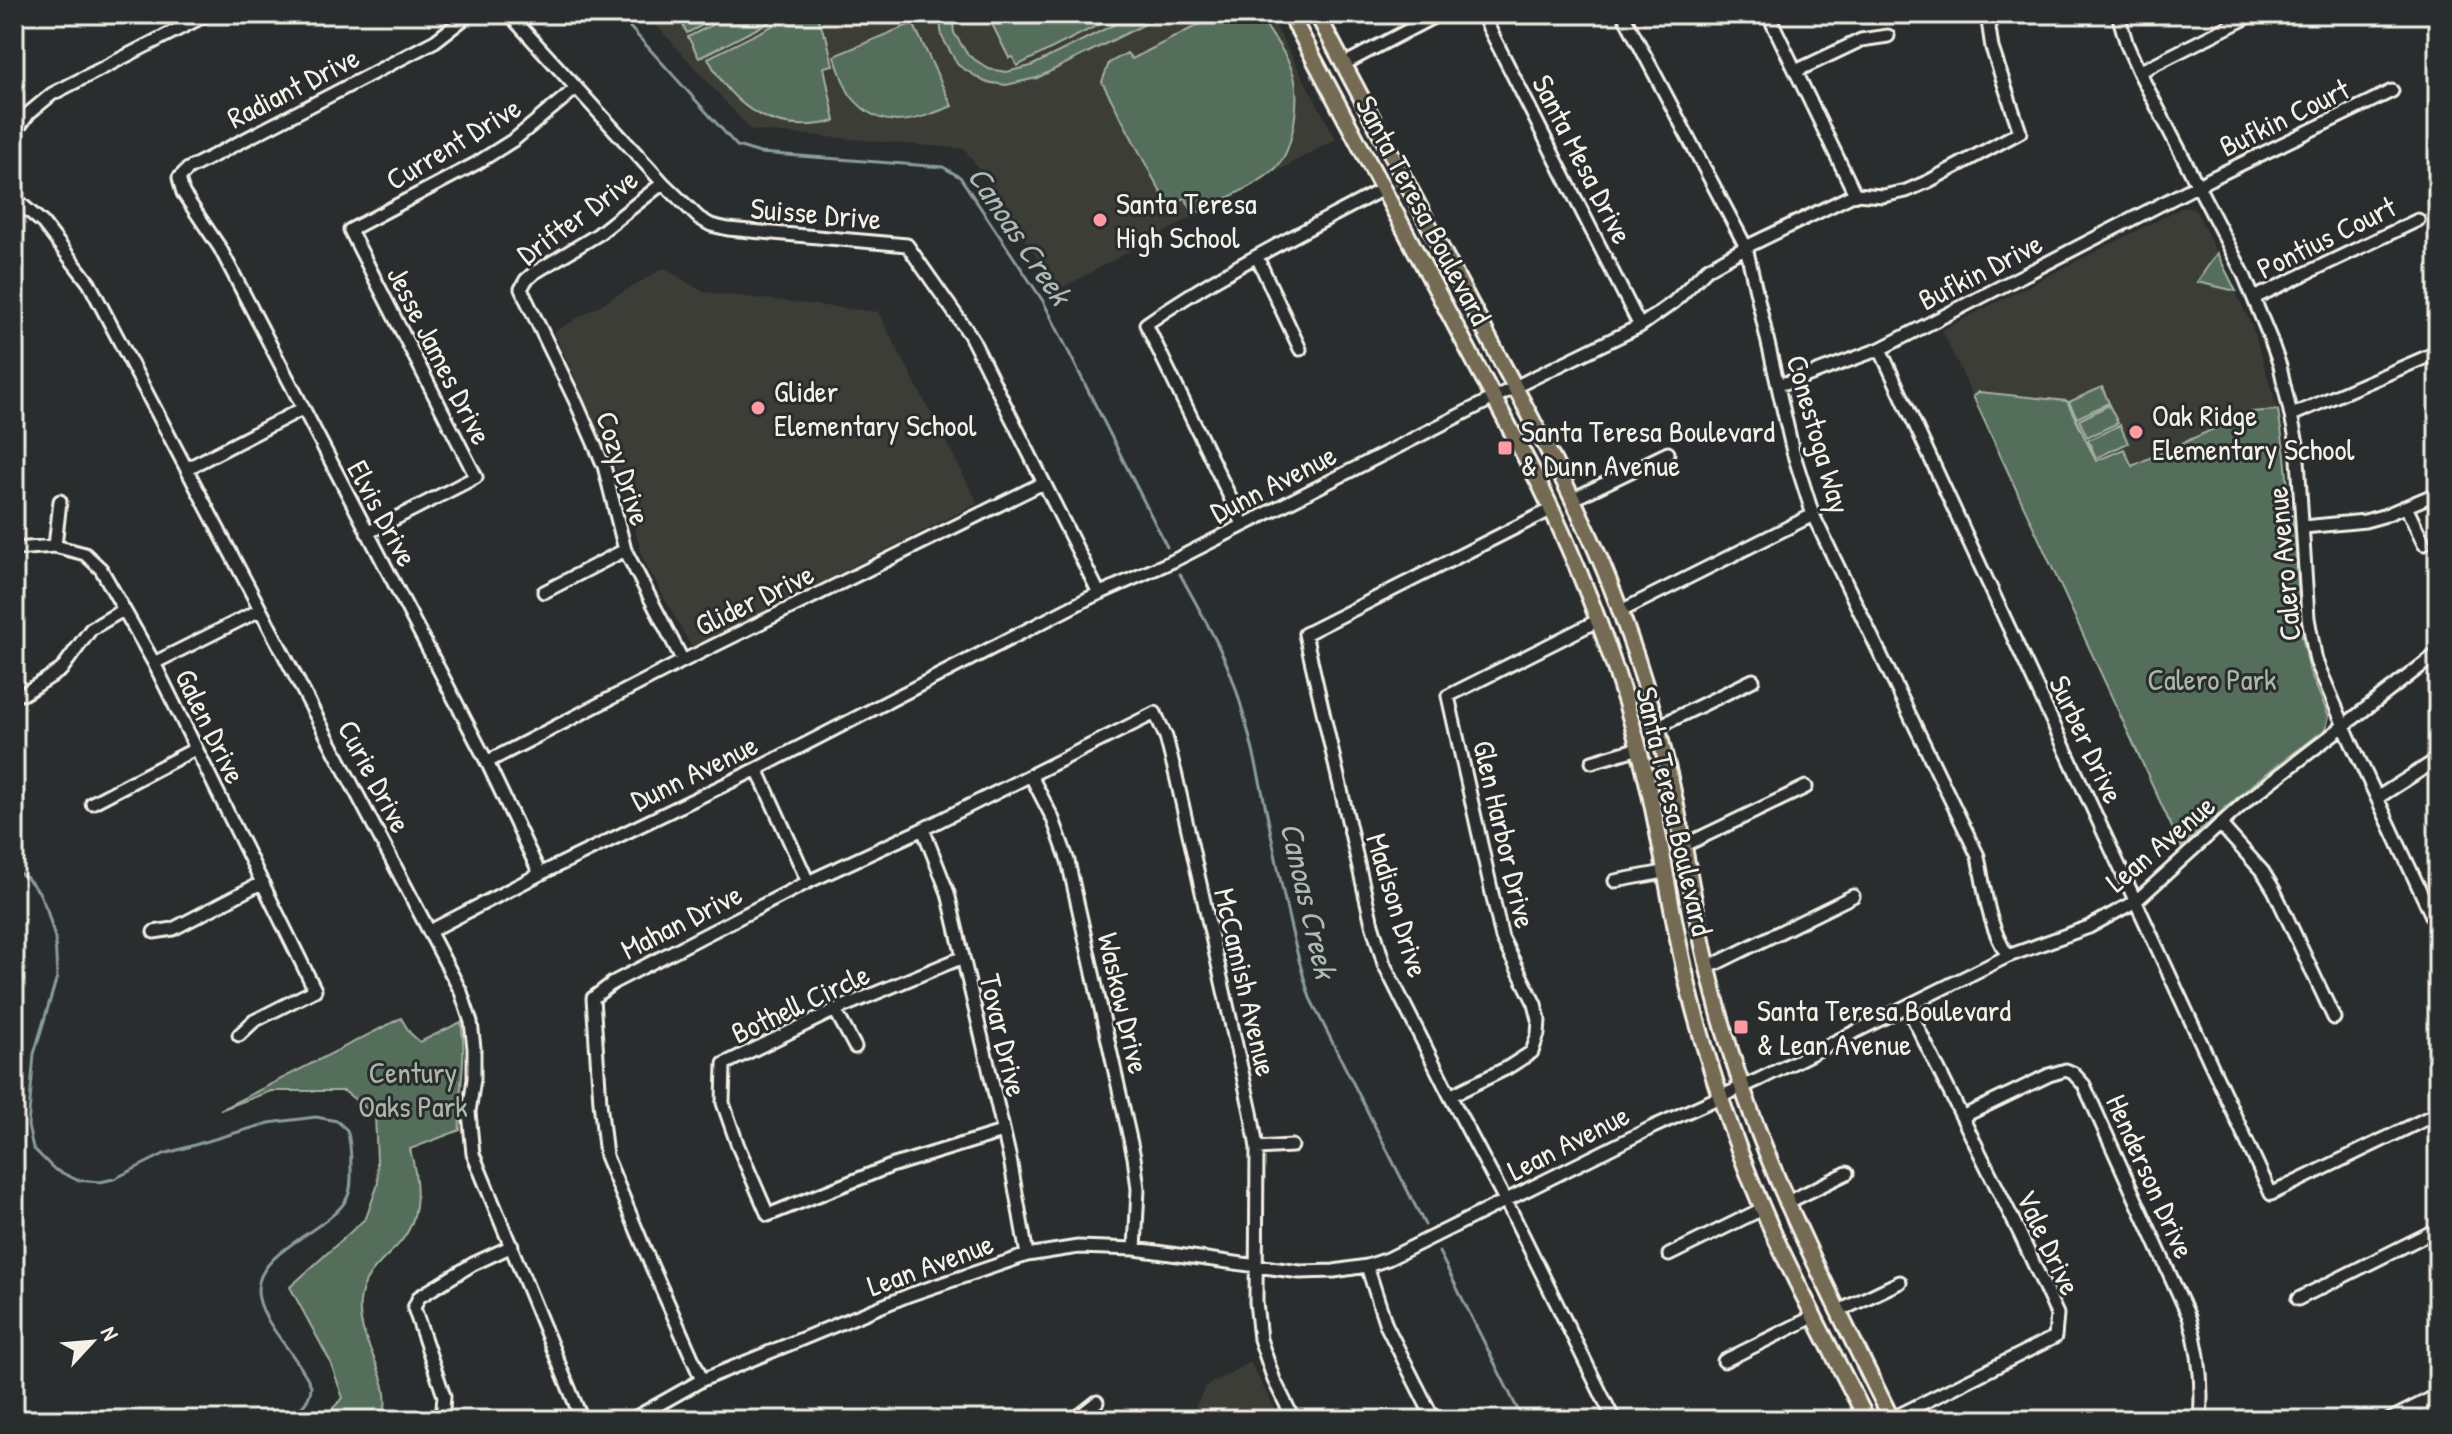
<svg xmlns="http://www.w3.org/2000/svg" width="2452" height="1434" font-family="'Patrick Hand',sans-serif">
<rect width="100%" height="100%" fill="#2a2d2e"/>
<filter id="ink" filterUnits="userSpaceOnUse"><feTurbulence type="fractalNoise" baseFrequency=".0125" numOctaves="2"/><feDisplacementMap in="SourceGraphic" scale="16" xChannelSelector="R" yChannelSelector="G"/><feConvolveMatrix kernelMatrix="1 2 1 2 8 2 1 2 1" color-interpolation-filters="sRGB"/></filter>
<g filter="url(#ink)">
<path fill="#3c3c38" d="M646,14H1269L1336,139L1058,290L965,149L751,130Z
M2183,207L2192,208L2197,213L2252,326L2278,410L2285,455L2290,511L2295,533L2082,631L1942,330Z
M664,268L703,292L878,312L978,503L692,648L643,559L623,484L554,332Z
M1250,1362L1281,1420H1188L1206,1386Z"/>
<path fill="#556e5c" stroke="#a4b0a2" stroke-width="2" d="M677,14H725L687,33Z
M733,14H766L770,22L699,58L688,37Z
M796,14C816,14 819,15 824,35H826L833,65L824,67L835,121C777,136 734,111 708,58Z
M939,14H952L954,33L968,55L989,69L1006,72L1031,66L1135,14H1165L1037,78L1006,85L985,82L958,65L942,37Z
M987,14H1120L1017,66L1013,57L1009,58Z
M1219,14H1258C1270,33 1286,52 1293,73C1301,97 1294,149 1276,168C1256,187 1219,201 1194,214L1185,198L1168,206L1102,82L1109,63L1127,53L1132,59Z
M913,23L952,106C915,121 881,134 851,96C843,85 839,68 834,56Z
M2217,253L2236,291L2197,282Z
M2102,387L2109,403L2077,418L2069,402Z
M1979,392L2067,401L2096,461L2124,449L2132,466L2251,412L2278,410L2285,455L2290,511L2295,533L2301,632L2310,672L2329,716L2326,729L2254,783L2181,847L1973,396Z
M2109,405L2118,423L2087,437L2079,420Z
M2120,425L2128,443L2096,458L2088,440Z
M401,1018L410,1033L420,1042L461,1022C468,1058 457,1093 460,1130L410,1149C419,1183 423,1220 396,1247C379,1264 362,1277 360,1302C356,1345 396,1375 383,1420H321L343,1398L330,1361L290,1287L366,1218L378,1184L375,1115L344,1091H271L220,1110Z"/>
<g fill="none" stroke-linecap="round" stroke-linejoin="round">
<path stroke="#8b9c9b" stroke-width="3" d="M618,14L737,146L760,153L943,167L960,177L1043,301L1167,547
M1180,574C1200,611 1223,649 1236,689C1268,790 1278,897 1310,998L1425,1225
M14,869L27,878L39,892L47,910L55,938L57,977L34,1054L28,1126L33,1148L54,1169L77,1180L100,1182L114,1179L164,1154L269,1123L316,1117L337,1121L347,1130C351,1142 351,1155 351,1167C351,1177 352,1189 347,1198C332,1229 259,1249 258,1289C257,1321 301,1358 311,1386C311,1402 298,1411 287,1420
M1439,1252L1523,1420"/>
<defs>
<path id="minor" d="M470,14L435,41L188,169L179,178L183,193L220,248L487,762L540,874
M509,14L663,183L699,218L711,225L728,229L907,245L970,335L1099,593
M1482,14L1640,326
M1623,14L1746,247L1793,452L1813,515L1978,856C1985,891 1988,926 2008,956
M1768,14L1855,194
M2118,14L2127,45L2139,72L2244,275L2270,338L2280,366L2297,443L2308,618L2316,661L2351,742L2438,929
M1344,64L1439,14
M1796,71L1861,40L1888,36
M2139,72L2254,14
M14,134L29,113L52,94L208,14
M663,183L597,235L534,273L526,280L521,289L576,402L604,466L625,550L683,661
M14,198L43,223L89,283L461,992L471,1022L474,1048V1079L469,1112L473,1154L582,1420
M1257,257L1300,349
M2254,298L2418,220
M1880,349L2271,1194L2438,1113
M1778,384L1790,382L1880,349L2210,179L2392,91
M2292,415L2438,352
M188,468L302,409
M1573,499L1668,453
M2406,507L2424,544
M1552,509L1305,634L1372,924L1384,964L1450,1096L1513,1215L1614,1420
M1243,524L1146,324C1220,272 1303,232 1383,189
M2304,527L2365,521L2383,516L2438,493
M367,533L476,477L350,230L477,163L515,139L575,89
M55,546L60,501
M14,549L55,546L85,554L101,569L154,663L315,990L254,1021L239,1035
M544,592L625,550
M1621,611L1813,515
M154,663L260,610
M23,694L61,670L91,629L123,610
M1657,727L1753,680
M487,762L683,661L1043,483
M1592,762L1639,748
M757,769L808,882
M1031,776L1053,819L1068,861L1134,1157L1138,1189L1135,1249
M2377,798L2438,759
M92,803L195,749
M2221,825L2263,872L2274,890L2334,1018
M923,829L948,893L1010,1159L1027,1255
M1683,846L1806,787
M1615,881L1664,872
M430,931L540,874L757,769L1089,598L1173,561L1533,378L1640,326L1674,302L1707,269L1746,247L1855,194L1883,196L1906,191L1929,181L2020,132L1992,48L1987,14
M154,932L173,929L263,882
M961,958L835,1010L724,1064L723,1103L738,1146L768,1215L891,1166L1002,1132
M1707,968L1853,896
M835,1010L855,1047
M1450,1096L1507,1068L1532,1052L1538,1034L1539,1020L1535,1004L1502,938L1448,696L1599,620
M1962,1117L2049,1075L2066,1070L2073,1073L2084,1085L2189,1317C2200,1352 2203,1384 2200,1420
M1257,1148L1292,1146
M1786,1203L1847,1173
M1669,1255L1762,1209
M1367,1266L1386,1325L1434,1420
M2298,1299L2438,1229
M1839,1311L1900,1282
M1724,1361L1815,1316
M702,1380L652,1267L606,1156L600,1102L593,998L614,982L808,882L923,829L1155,713L1166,737L1176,776L1251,1112L1257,1148L1256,1302L1260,1339L1274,1380L1294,1420
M2419,1405L2426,1420
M1891,1419L2055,1337L2057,1314L2020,1234L1907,1006
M442,1420L444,1396L414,1308L419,1297L473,1264L512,1246
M631,1420L702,1380L909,1295L1027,1255L1078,1247L1135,1249L1300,1272L1334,1271L1367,1266L1388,1259L1653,1127L1760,1079L2008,956L2089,927L2136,901L2245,802L2438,653
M1074,1420L1097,1402
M2389,1420L2438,1395"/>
<path id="major" d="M1290,14L1540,485C1586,580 1623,678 1647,781C1666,862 1675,944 1698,1024C1718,1095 1742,1163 1772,1230C1801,1294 1835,1357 1867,1420
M1317,14C1376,125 1435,236 1493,346C1540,435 1589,522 1622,616C1644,676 1662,738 1675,801C1691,879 1702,957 1725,1033C1764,1169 1830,1294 1892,1420"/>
</defs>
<use href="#minor" stroke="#f4f1e8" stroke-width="17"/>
<use href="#major" stroke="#f4f1e8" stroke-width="20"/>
<use href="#minor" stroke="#2a2d2e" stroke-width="11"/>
<use href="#major" stroke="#746b52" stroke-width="14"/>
</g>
</g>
<g fill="#ff9aa2" stroke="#2a2d2e" stroke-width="3">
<circle cx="1100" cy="220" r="8"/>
<circle cx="758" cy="408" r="8"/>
<circle cx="2136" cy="432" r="8"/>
<rect x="1497" y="440" width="16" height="16" rx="4"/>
<rect x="1733" y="1019" width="16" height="16" rx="4"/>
</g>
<g text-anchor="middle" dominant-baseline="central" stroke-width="6" stroke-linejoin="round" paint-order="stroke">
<g font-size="30" fill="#f4f1e8" stroke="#2a2d2e">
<text transform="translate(293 87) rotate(-27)">Radiant Drive</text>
<text transform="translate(2284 117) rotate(-26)">Bufkin Court</text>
<text transform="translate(453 143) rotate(-31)">Current Drive</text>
<text transform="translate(1583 159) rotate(63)">Santa Mesa Drive</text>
<text transform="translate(1424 210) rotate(62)">Santa Teresa Boulevard</text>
<text transform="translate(816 213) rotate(5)">Suisse Drive</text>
<text transform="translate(577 216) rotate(-36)">Drifter Drive</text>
<text transform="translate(2326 237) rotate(-26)">Pontius Court</text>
<text transform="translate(1980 271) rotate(-27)">Bufkin Drive</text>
<text transform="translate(440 355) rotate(63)">Jesse James Drive</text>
<text transform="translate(1819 434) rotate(74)">Conestoga Way</text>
<text transform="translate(624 468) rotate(72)">Cozy Drive</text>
<text transform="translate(1273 483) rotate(-27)">Dunn Avenue</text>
<text transform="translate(383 513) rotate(62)">Elvis Drive</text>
<text transform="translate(2283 564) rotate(-95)">Calero Avenue</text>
<text transform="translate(754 599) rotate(-26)">Glider Drive</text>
<text transform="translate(211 726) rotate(64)">Galen Drive</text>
<text transform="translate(2087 739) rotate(65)">Surber Drive</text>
<text transform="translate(694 772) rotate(-26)">Dunn Avenue</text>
<text transform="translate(375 776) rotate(62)">Curie Drive</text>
<text transform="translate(1675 811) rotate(77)">Santa Teresa Boulevard</text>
<text transform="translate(1505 834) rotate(77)">Glen Harbor Drive</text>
<text transform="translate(2160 843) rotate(-40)">Lean Avenue</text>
<text transform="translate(1398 905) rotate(73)">Madison Drive</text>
<text transform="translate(681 921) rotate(-27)">Mahan Drive</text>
<text transform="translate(1246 982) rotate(77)">McCamish Avenue</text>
<text transform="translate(800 1003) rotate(-25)">Bothell Circle</text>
<text transform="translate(1124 1003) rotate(77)">Waskow Drive</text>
<text transform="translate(1004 1035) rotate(77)">Tovar Drive</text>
<text transform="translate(1568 1142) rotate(-27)">Lean Avenue</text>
<text transform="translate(2151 1176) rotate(66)">Henderson Drive</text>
<text transform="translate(2049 1242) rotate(65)">Vale Drive</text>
<text transform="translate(930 1264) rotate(-20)">Lean Avenue</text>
</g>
<g font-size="30" fill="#f4f1e8" stroke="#2a2d2e" text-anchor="start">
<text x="1116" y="203">Santa Teresa<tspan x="1116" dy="34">High School</tspan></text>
<text x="774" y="391">Glider<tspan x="774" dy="34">Elementary School</tspan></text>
<text x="2152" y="415">Oak Ridge<tspan x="2152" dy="34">Elementary School</tspan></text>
<text x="1521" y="431">Santa Teresa Boulevard<tspan x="1521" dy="34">&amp; Dunn Avenue</tspan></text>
<text x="1757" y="1010">Santa Teresa Boulevard<tspan x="1757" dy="34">&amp; Lean Avenue</tspan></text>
</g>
<g font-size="30" fill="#acb6a9" stroke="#2a2d2e">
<text x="2212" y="679">Calero Park</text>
<text x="413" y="1072">Century<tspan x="413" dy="34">Oaks Park</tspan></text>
</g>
<g font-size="32" font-style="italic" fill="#aeb8b5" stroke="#2a2d2e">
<text transform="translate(1020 235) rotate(56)">Canoas Creek</text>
<text transform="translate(1309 900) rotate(77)">Canoas Creek</text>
</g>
</g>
<rect width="2452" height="1434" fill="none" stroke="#2a2d2e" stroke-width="48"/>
<rect x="24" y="24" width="2404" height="1386" fill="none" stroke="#f4f1e8" stroke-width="3" filter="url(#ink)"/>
<g transform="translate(92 1342) rotate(64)" stroke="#2a2d2e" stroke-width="6" paint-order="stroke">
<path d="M0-6L14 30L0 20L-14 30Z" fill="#f4f1e8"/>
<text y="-12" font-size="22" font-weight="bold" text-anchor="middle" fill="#f4f1e8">N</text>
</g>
</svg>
